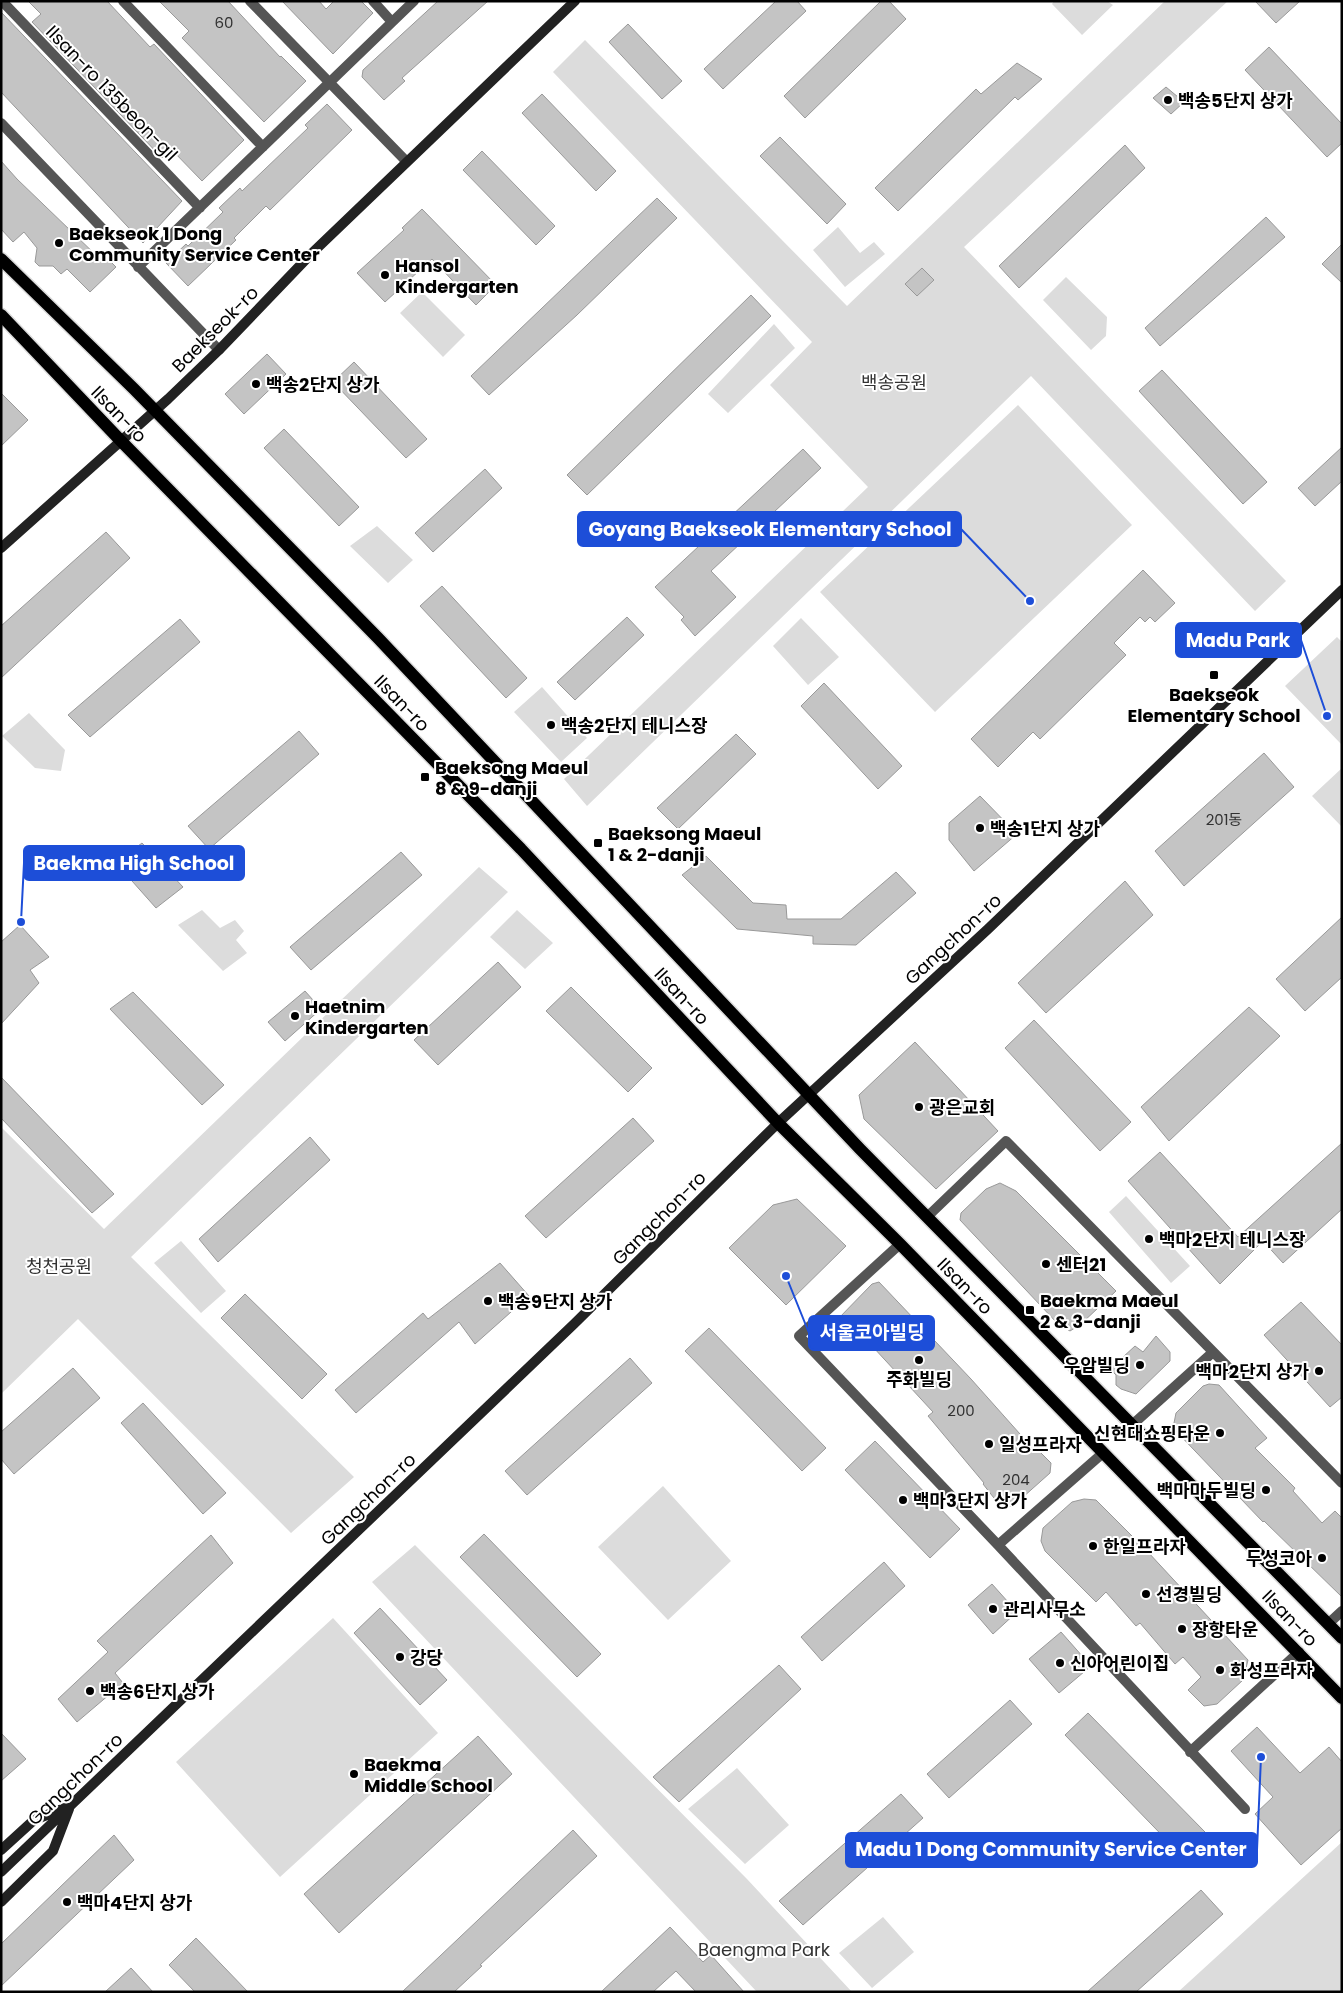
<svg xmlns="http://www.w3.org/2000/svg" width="1343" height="1993" font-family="Poppins,'Noto Sans KR',sans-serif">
<rect width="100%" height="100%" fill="#fff"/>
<path fill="#dcdcdc" d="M1054,1H1107L1113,5L1082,35L1052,4Z
M1165,1H1228L964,247L1286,581L1255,611L1031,376L587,806L564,779L868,487L770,385L812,342L553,72L585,40L847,306Z
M838,227L860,253L874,242L885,254L845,287L813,250Z
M1066,277L1107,317L1106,336L1091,350L1043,300Z
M422,292L465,335L443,357L400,313Z
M774,324L795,348L728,413L708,394Z
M1018,405L1132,525L935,712L820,592Z
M377,526L413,560L388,583L350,546Z
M801,618L839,657L808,685L773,646Z
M1337,637L1342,642V745L1285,686Z
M542,687L587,738L561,762L514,712Z
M29,713L65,750L61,771L35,768L2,736Z
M1342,768V827L1312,796Z
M479,867L508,892L131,1257L354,1477L291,1533L78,1319L1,1394V1127L104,1229Z
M202,910L220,928L235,920L244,931L236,940L247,953L223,971L178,925Z
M517,910L553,943L525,969L490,937Z
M1126,1196L1190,1266L1171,1283L1109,1212Z
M181,1241L226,1291L201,1313L154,1263Z
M663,1486L731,1561L668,1620L598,1547Z
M415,1545L747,1879L852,1992H757L372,1582Z
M333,1618L438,1733L280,1877L176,1762Z
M737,1768L789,1825L745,1864L688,1809Z
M1342,1842V1992H1178Z
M883,1917L914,1952L872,1988L839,1953Z"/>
<path fill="#c4c4c4" stroke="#999" d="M28,1H107L150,47L154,44L244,140L202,181L171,149L162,158L32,22L41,14Z
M159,1H228L280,57L281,56L306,81L264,122L182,38L189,31Z
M282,1H319L326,9L334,1H361L373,13L333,54Z
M438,1H488L402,78L405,81L384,100L362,77L363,70Z
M776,1H797L806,11L723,89L704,69Z
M881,1H889L906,19L805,118L784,96Z
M1255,1H1300L1276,23Z
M1,12L182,201L143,243L1,92Z
M628,24L682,81L662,99L609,42Z
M1269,47L1342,124V143L1327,157L1245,70Z
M1017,63L1042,79L1018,100L1015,97L898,211L875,188L976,89L981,94Z
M1166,87L1184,102L1171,114L1153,98Z
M542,94L616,171L596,191L522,113Z
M327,104L352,130L270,210L266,206L234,238L236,240L188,286L166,263L186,244L188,246L223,212L219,208L240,188L242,191L308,128L305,125Z
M780,137L846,204L827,224L760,156Z
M1125,145L1145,168L1019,288L999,266Z
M482,151L555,226L536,245L463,170Z
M1,161L17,179L99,258L103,254L116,267L90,292L67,269L61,274L53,266H39L35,262L37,248L24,232L13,242L1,229Z
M657,198L677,218L577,315L489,395L471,376Z
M422,209L496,285L476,305L432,259L385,302L357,273L404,230L402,228Z
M1266,217L1285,237L1160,346L1145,328Z
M1342,244V283L1322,264Z
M922,268L934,280L917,296L905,284Z
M751,295L771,316L587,495L567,475Z
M267,354L286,374L244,414L225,394Z
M354,362L427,439L406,458L333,382Z
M1162,370L1267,482L1243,504L1139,391Z
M1,393L28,420L1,446Z
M284,429L359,507L339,526L264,448Z
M1342,447V481L1315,506L1298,488Z
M803,449L821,468L711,571L736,597L695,636L681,620L684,617L655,587Z
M485,469L502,488L433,552L415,533Z
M106,532L130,558L1,678V626Z
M1143,570L1175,603L1155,622L1150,617L1145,622L1140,617L1114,643L1126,655L1040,739L1033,732L998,767L971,739Z
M442,586L527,678L506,698L420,606Z
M627,617L644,635L575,700L557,682Z
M180,619L200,642L90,737L68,715Z
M824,683L902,766L878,789L801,706Z
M299,731L319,754L209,849L188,826Z
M736,734L756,754L678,829L657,808Z
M1264,753L1294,787L1184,886L1155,851Z
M980,796L1017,834L974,871L949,840V823Z
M142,843L183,887L156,908L116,863Z
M401,852L422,875L311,970L290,947Z
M706,856L753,903L786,905L787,919H841L896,872L916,893L856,945L813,944V936L737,929L682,875Z
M1125,881L1153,915L1046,1013L1018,983Z
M1342,917V977L1305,1011L1276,979Z
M20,925L49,957L30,970L39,983L1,1024V942Z
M498,962L521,987L438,1065L414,1040Z
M571,987L652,1068L628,1092L546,1011Z
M305,991L321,1009L285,1041L268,1022Z
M133,992L224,1085L202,1105L110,1009Z
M1249,1007L1280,1036L1169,1141L1141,1107Z
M1034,1020L1131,1122L1100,1151L1005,1048Z
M915,1042L998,1131L936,1189L864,1119L859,1095Z
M1,1077L114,1194L92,1213L1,1118Z
M633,1118L654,1141L546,1238L525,1216Z
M310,1137L330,1160L218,1262L199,1239Z
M1342,1143V1209L1283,1263L1263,1241L1220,1284L1128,1181L1160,1152L1238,1237Z
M1000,1183L1016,1191L1116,1291L1081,1324L1070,1331L1057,1323L960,1220L961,1213L986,1189Z
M797,1199L846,1246L786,1305L729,1248L773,1205Z
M500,1263L529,1296L475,1344L459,1322L356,1413L335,1390L423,1313L428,1319Z
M879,1282L971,1379L1028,1443L1030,1442L1051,1463L1050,1473L1013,1506L1001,1507L983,1484L984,1483L928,1416L933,1412L861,1334L849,1343L837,1332V1320L872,1284Z
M245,1294L327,1374L302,1399L221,1318Z
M1301,1302L1342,1345V1397L1330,1407L1264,1335Z
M709,1328L826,1448L802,1471L685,1351Z
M1156,1336L1170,1352V1361L1136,1394L1121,1389L1116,1385V1375L1110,1369L1135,1346L1143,1352Z
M630,1358L652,1383L527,1495L505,1471Z
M73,1368L100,1398L14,1474L1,1459V1432Z
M1209,1384L1219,1385L1267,1438L1255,1448L1295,1488L1293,1491L1322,1523L1335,1511L1342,1518V1597L1264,1521L1263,1522L1173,1428L1176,1413L1203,1386Z
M143,1403L226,1493L203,1514L121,1423Z
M875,1441L960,1529L930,1558L845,1470Z
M1084,1499L1096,1500L1147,1551L1248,1660L1243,1680L1217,1704L1204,1706L1188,1690L1201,1677L1183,1657L1175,1664L1140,1623L1136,1626L1106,1592L1096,1602L1045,1551L1041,1541L1043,1528L1072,1502Z
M484,1534L601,1654L577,1677L460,1557Z
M211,1535L233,1563L115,1673L123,1683L77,1722L58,1699L108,1652L97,1641Z
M884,1562L905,1586L822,1661L801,1637Z
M992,1584L1017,1612L993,1634L968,1605Z
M380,1608L447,1680L420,1705L354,1633Z
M1061,1632L1091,1666L1059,1693L1029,1659Z
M779,1665L801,1689L679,1802L653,1777Z
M1010,1700L1032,1724L949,1798L927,1774Z
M1088,1713L1205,1832L1181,1855L1065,1735Z
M1257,1727L1300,1773L1329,1747L1342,1762V1828L1301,1865L1255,1814L1273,1797L1231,1751Z
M1,1733L26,1759L1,1781Z
M478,1736L512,1774L339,1933L304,1894Z
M901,1794L923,1818L803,1925L779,1901Z
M573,1830L597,1856L480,1965L482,1966L454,1992H402Z
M114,1835L134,1860L1,1986V1944Z
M1201,1890L1223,1914L1136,1992H1087Z
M670,1927L703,1962L711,1955L744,1992H696L676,1971L653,1992H601Z
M196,1938L248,1992H195L169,1965Z
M131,1968L153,1992H105Z"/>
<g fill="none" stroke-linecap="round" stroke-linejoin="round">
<defs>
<path id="primary" d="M1,259L134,389L378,638L860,1149L1342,1638
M1,315L121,441L521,849L778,1123L900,1244L1342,1698"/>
</defs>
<use href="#primary" stroke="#dbdbdb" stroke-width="15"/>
<path stroke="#555" stroke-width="10" d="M2,1L200,208
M123,1L263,147
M250,1L406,161
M373,1L392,22
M1,123L219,350
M138,267L414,1
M927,1217L1006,1141L1342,1483
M900,1244L799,1336L998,1545L1245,1809
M1132,1425L1212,1353
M998,1545L1103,1453
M1328,1624L1342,1611
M1190,1752L1299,1652"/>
<path stroke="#222" stroke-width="10" d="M1,548L168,399L219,350L312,253L575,1
M1,1850L34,1820L65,1808
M1,1872L574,1324L778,1123L988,929L1342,590
M1,1902L53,1851L69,1809"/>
<use href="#primary" stroke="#000" stroke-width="12"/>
</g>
<g fill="#000" stroke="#fff" stroke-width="2">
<circle cx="1168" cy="100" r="5"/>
<circle cx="59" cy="243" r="5"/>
<circle cx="385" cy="275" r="5"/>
<circle cx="256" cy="384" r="5"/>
<rect x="1209" y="670" width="10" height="10" rx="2.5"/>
<circle cx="551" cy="725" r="5"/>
<rect x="420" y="772" width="10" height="10" rx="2.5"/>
<circle cx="980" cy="828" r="5"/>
<rect x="593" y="838" width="10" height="10" rx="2.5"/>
<circle cx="295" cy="1016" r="5"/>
<circle cx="919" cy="1107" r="5"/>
<circle cx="1149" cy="1239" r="5"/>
<circle cx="1046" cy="1264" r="5"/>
<circle cx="488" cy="1301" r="5"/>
<rect x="1025" y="1305" width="10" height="10" rx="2.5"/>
<circle cx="919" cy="1360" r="5"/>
<circle cx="1140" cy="1365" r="5"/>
<circle cx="1319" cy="1371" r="5"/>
<circle cx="1220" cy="1433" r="5"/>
<circle cx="989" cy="1444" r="5"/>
<circle cx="1266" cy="1490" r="5"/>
<circle cx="903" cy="1500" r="5"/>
<circle cx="1093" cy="1546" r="5"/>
<circle cx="1322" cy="1558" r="5"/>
<circle cx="1146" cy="1594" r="5"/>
<circle cx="993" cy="1609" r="5"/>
<circle cx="1182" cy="1629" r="5"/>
<circle cx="400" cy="1657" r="5"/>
<circle cx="1060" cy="1663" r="5"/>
<circle cx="1220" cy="1670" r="5"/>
<circle cx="90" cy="1691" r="5"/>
<circle cx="354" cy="1774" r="5"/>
<circle cx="67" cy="1902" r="5"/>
</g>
<g text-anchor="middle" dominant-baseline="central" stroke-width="4" stroke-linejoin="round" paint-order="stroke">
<g font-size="15" fill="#313131">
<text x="224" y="22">60</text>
<text x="1224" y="819">201동</text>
<text x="961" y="1410">200</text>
<text x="1016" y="1479">204</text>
</g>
<g font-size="18" fill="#000" stroke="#fff">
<text transform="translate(112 93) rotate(46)">Ilsan-ro 135beon-gil</text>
<text transform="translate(215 329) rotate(-45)">Baekseok-ro</text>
<text transform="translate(119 414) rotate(46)">Ilsan-ro</text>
<text transform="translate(402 703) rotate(46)">Ilsan-ro</text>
<text transform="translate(953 939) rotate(-43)">Gangchon-ro</text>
<text transform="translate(682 996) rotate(47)">Ilsan-ro</text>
<text transform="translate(659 1218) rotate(-45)">Gangchon-ro</text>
<text transform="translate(965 1286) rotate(46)">Ilsan-ro</text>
<text transform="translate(368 1499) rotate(-44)">Gangchon-ro</text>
<text transform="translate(1290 1618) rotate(46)">Ilsan-ro</text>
<text transform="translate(75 1779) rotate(-44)">Gangchon-ro</text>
</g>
<g font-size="18" font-weight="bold" fill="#000" stroke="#fff" text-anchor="start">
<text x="1178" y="100">백송5단지 상가</text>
<text x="69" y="233">Baekseok 1 Dong<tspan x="69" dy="21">Community Service Center</tspan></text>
<text x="395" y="265">Hansol<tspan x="395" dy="21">Kindergarten</tspan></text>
<text x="266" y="384">백송2단지 상가</text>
<text x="1214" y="694" text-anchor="middle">Baekseok<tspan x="1214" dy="21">Elementary School</tspan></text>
<text x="561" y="725">백송2단지 테니스장</text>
<text x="435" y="767">Baeksong Maeul<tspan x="435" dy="21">8 &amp; 9-danji</tspan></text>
<text x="990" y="828">백송1단지 상가</text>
<text x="608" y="833">Baeksong Maeul<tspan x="608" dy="21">1 &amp; 2-danji</tspan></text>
<text x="305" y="1006">Haetnim<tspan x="305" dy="21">Kindergarten</tspan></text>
<text x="929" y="1107">광은교회</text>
<text x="1159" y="1239">백마2단지 테니스장</text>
<text x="1056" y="1264">센터21</text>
<text x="1040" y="1300">Baekma Maeul<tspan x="1040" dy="21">2 &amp; 3-danji</tspan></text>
<text x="498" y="1301">백송9단지 상가</text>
<text x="1130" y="1365" text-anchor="end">우암빌딩</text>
<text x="1309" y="1371" text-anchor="end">백마2단지 상가</text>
<text x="919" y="1379" text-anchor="middle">주화빌딩</text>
<text x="1210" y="1433" text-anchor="end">신현대쇼핑타운</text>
<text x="999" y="1444">일성프라자</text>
<text x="1256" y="1490" text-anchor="end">백마마두빌딩</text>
<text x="913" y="1500">백마3단지 상가</text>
<text x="1103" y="1546">한일프라자</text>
<text x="1312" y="1558" text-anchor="end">두성코아</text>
<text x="1156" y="1594">선경빌딩</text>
<text x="1003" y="1609">관리사무소</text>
<text x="1192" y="1629">장항타운</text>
<text x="410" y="1657">강당</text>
<text x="1070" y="1663">신아어린이집</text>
<text x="1230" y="1670">화성프라자</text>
<text x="100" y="1691">백송6단지 상가</text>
<text x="364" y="1764">Baekma<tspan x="364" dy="21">Middle School</tspan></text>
<text x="77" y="1902">백마4단지 상가</text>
</g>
<g font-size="18" fill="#333" stroke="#fff">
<text x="894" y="382">백송공원</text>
<text x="59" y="1266">청천공원</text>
<text x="764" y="1949">Baengma Park</text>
</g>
</g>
<path fill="none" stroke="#1d4ed8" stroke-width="2" d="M1030 601L961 529M1327 716L1301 640M21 922L24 863M786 1276L809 1333M1261 1757L1257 1850"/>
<g fill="#1d4ed8" stroke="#fff" stroke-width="2">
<circle cx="1030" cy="601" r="5"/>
<circle cx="1327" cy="716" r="5"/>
<circle cx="21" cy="922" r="5"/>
<circle cx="786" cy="1276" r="5"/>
<circle cx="1261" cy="1757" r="5"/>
</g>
<g fill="#1d4ed8" stroke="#1d4ed8" stroke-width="2">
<rect x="578" y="512" width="383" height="34" rx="5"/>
<rect x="1176" y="623" width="125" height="34" rx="5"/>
<rect x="24" y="846" width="220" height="34" rx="5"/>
<rect x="809" y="1316" width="125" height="34" rx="5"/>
<rect x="846" y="1833" width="411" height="34" rx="5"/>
</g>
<g font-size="19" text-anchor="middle" font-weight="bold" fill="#fff">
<text x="770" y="536">Goyang Baekseok Elementary School</text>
<text x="1238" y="647">Madu Park</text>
<text x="134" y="870">Baekma High School</text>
<text x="872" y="1339">서울코아빌딩</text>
<text x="1051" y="1856">Madu 1 Dong Community Service Center</text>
</g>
<rect width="1343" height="1993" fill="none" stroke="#000000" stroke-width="5"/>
</svg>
